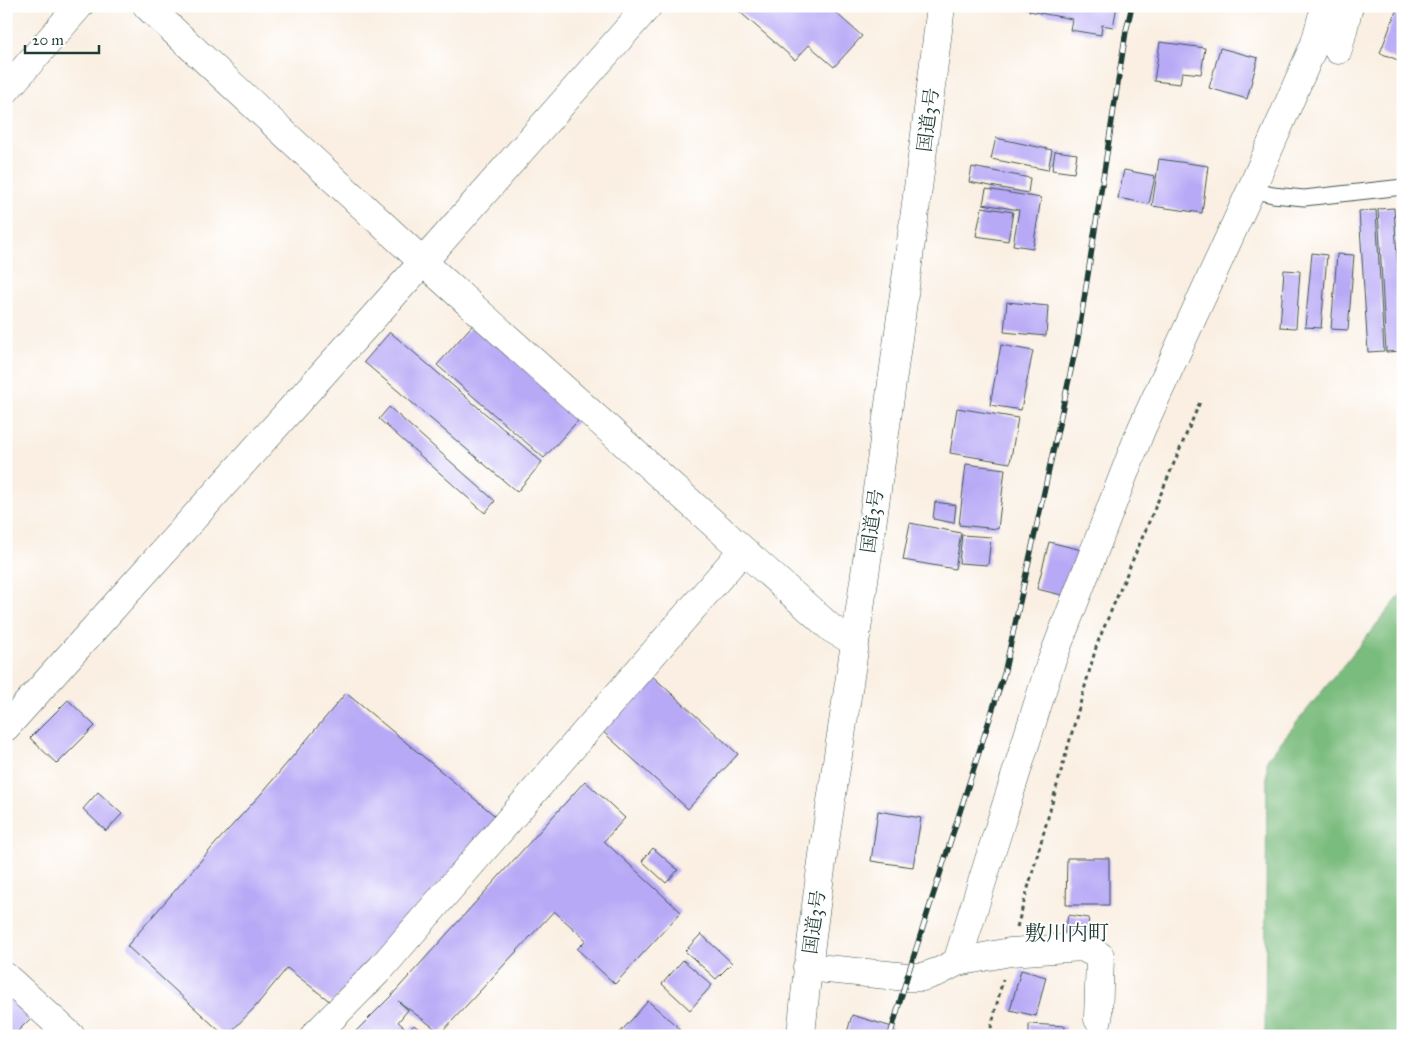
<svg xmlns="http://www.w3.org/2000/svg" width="1409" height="1042" font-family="'IM FELL Great Primer','Noto Serif JP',serif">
<rect width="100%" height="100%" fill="#fff"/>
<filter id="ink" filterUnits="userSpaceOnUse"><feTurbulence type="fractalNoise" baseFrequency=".02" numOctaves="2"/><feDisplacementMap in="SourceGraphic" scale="10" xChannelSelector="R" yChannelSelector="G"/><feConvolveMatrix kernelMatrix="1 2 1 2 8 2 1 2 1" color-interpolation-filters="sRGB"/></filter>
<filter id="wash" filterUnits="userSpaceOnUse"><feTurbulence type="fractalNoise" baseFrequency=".0096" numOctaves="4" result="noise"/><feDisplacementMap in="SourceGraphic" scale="20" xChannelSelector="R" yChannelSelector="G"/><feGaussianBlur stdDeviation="1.12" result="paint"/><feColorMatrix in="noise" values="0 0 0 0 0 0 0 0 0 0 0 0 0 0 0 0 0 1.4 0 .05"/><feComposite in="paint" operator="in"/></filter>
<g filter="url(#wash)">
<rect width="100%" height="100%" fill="#faefe2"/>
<path fill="#7abc7d" stroke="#4c7c58" d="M1403,592V1036H1265L1267,759Z"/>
<g id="blocks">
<path fill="#b8a9f6" d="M733,6H842L836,13L862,36L834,67L809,45L795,60Z
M1029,6H1117L1113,27L1102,25L1101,35L1070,30L1072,19L1029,11Z
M1398,6H1403V62L1380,53Z
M1160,42L1205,48L1201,74L1182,72L1180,84L1154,81Z
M1220,48L1258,58L1247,99L1209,88Z
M996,138L1052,150L1048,170L991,159Z
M1055,151L1077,154L1074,173L1052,170Z
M1159,159L1208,166L1202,213L1152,206Z
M972,167L1030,178L1028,193L969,182Z
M1124,170L1155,176L1149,204L1118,198Z
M986,189L1041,198L1033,248L1013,245L1019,210L983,204Z
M1403,206V246H1401L1399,207Z
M982,207L1013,212L1008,241L976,236Z
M1394,208L1403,351L1386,352L1378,209Z
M1376,210L1384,351L1368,352L1359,211Z
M1312,253L1327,255L1321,328L1305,327Z
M1337,254L1354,255L1348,330L1331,329Z
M1284,270L1300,271L1296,328L1280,327Z
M1007,302L1048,306L1046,336L1004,332Z
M477,320L584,414L544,458L437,365Z
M390,332L542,462L517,492L364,362Z
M1001,345L1033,351L1021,410L990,405Z
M389,407L495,501L485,513L379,419Z
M957,408L1018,418L1010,463L950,453Z
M966,464L1005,469L998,529L959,525Z
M935,502L956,505L954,523L933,519Z
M910,523L961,533L955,569L903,560Z
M962,535L991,537L988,565L959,563Z
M1049,542L1086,551L1074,598L1037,589Z
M650,674L738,754L688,809L600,729Z
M346,693L499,819L332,1003L287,968L255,1007L227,1036H225L127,946L216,843L261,794Z
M68,700L95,726L57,764L30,738Z
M585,781L625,818L604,841L681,912L615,984L577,949L586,940L554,911L441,1033L398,1001L408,1010L398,1022L409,1031L414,1025L427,1036H351L391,996Z
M98,792L122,814L106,831L83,809Z
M878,811L921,818L913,867L871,861Z
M653,848L678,870L666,883L642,861Z
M1067,858H1109V905H1066Z
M1068,915L1089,918L1086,937L1065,933Z
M701,934L732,963L716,979L685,951Z
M683,960L712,985L690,1010L662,984Z
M1021,970L1046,977L1036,1016L1010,1010Z
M6,989L37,1012L13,1036H6Z
M648,1001L680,1029L674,1036H617Z
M852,1015L892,1027L889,1036H846Z
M1029,1024L1065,1026L1064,1036H1029Z"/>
</g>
</g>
<g filter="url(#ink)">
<use href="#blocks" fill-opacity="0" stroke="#40584e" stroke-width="1"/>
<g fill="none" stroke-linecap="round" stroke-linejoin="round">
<defs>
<path id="lane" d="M1251,190L1273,195L1304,198L1403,187"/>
<path id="street" d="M147,6L423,262L743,550L832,629L855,642
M1338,50L1349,6
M6,90L79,6
M6,727L423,262L648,6
M957,962L1050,665L1141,430L1251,190L1315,43L1325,6
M807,967L907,977H923L940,971L957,962L1010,952L1082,947L1100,956L1098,1019
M6,977L71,1036
M314,1036L382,967L743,550"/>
<path id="highway" d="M801,1036C813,904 836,773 855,643C886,431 915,219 941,6"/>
</defs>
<use href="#lane" stroke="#40584e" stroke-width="17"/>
<use href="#street" stroke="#40584e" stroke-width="29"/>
<use href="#highway" stroke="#40584e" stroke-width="29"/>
<path stroke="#40584e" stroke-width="3" stroke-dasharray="4 4" stroke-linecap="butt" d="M1017,927L1097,644L1200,402
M989,1036L1003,979"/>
<use href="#lane" stroke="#fff" stroke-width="15"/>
<use href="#street" stroke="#fff" stroke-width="28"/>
<use href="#highway" stroke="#fff" stroke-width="28"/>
<defs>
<path id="rail" d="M890,1036L907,977L1004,674L1078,338L1126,31L1132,6"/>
</defs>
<use href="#rail" stroke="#1f3d34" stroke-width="5.5"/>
<use href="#rail" stroke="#fff" stroke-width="4" stroke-dasharray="11" stroke-linecap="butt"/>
</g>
</g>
<g text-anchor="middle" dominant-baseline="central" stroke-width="4" stroke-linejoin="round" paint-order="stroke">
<g font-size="19" fill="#1f3d34" stroke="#fff">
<text transform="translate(928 120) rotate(-83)">国道3号</text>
<text transform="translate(872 521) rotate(-82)">国道3号</text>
<text transform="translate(814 922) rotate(-82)">国道3号</text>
</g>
<g font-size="21" fill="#1f3d34" stroke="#fff">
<text x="1067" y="933">敷川内町</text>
</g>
</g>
<rect width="1409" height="1042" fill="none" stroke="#fff" stroke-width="25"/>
<path d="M25 45v8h74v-8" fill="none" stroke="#1f3d34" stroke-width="2.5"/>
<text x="32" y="45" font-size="15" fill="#1f3d34" stroke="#ffffff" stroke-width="4" paint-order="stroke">20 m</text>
</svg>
